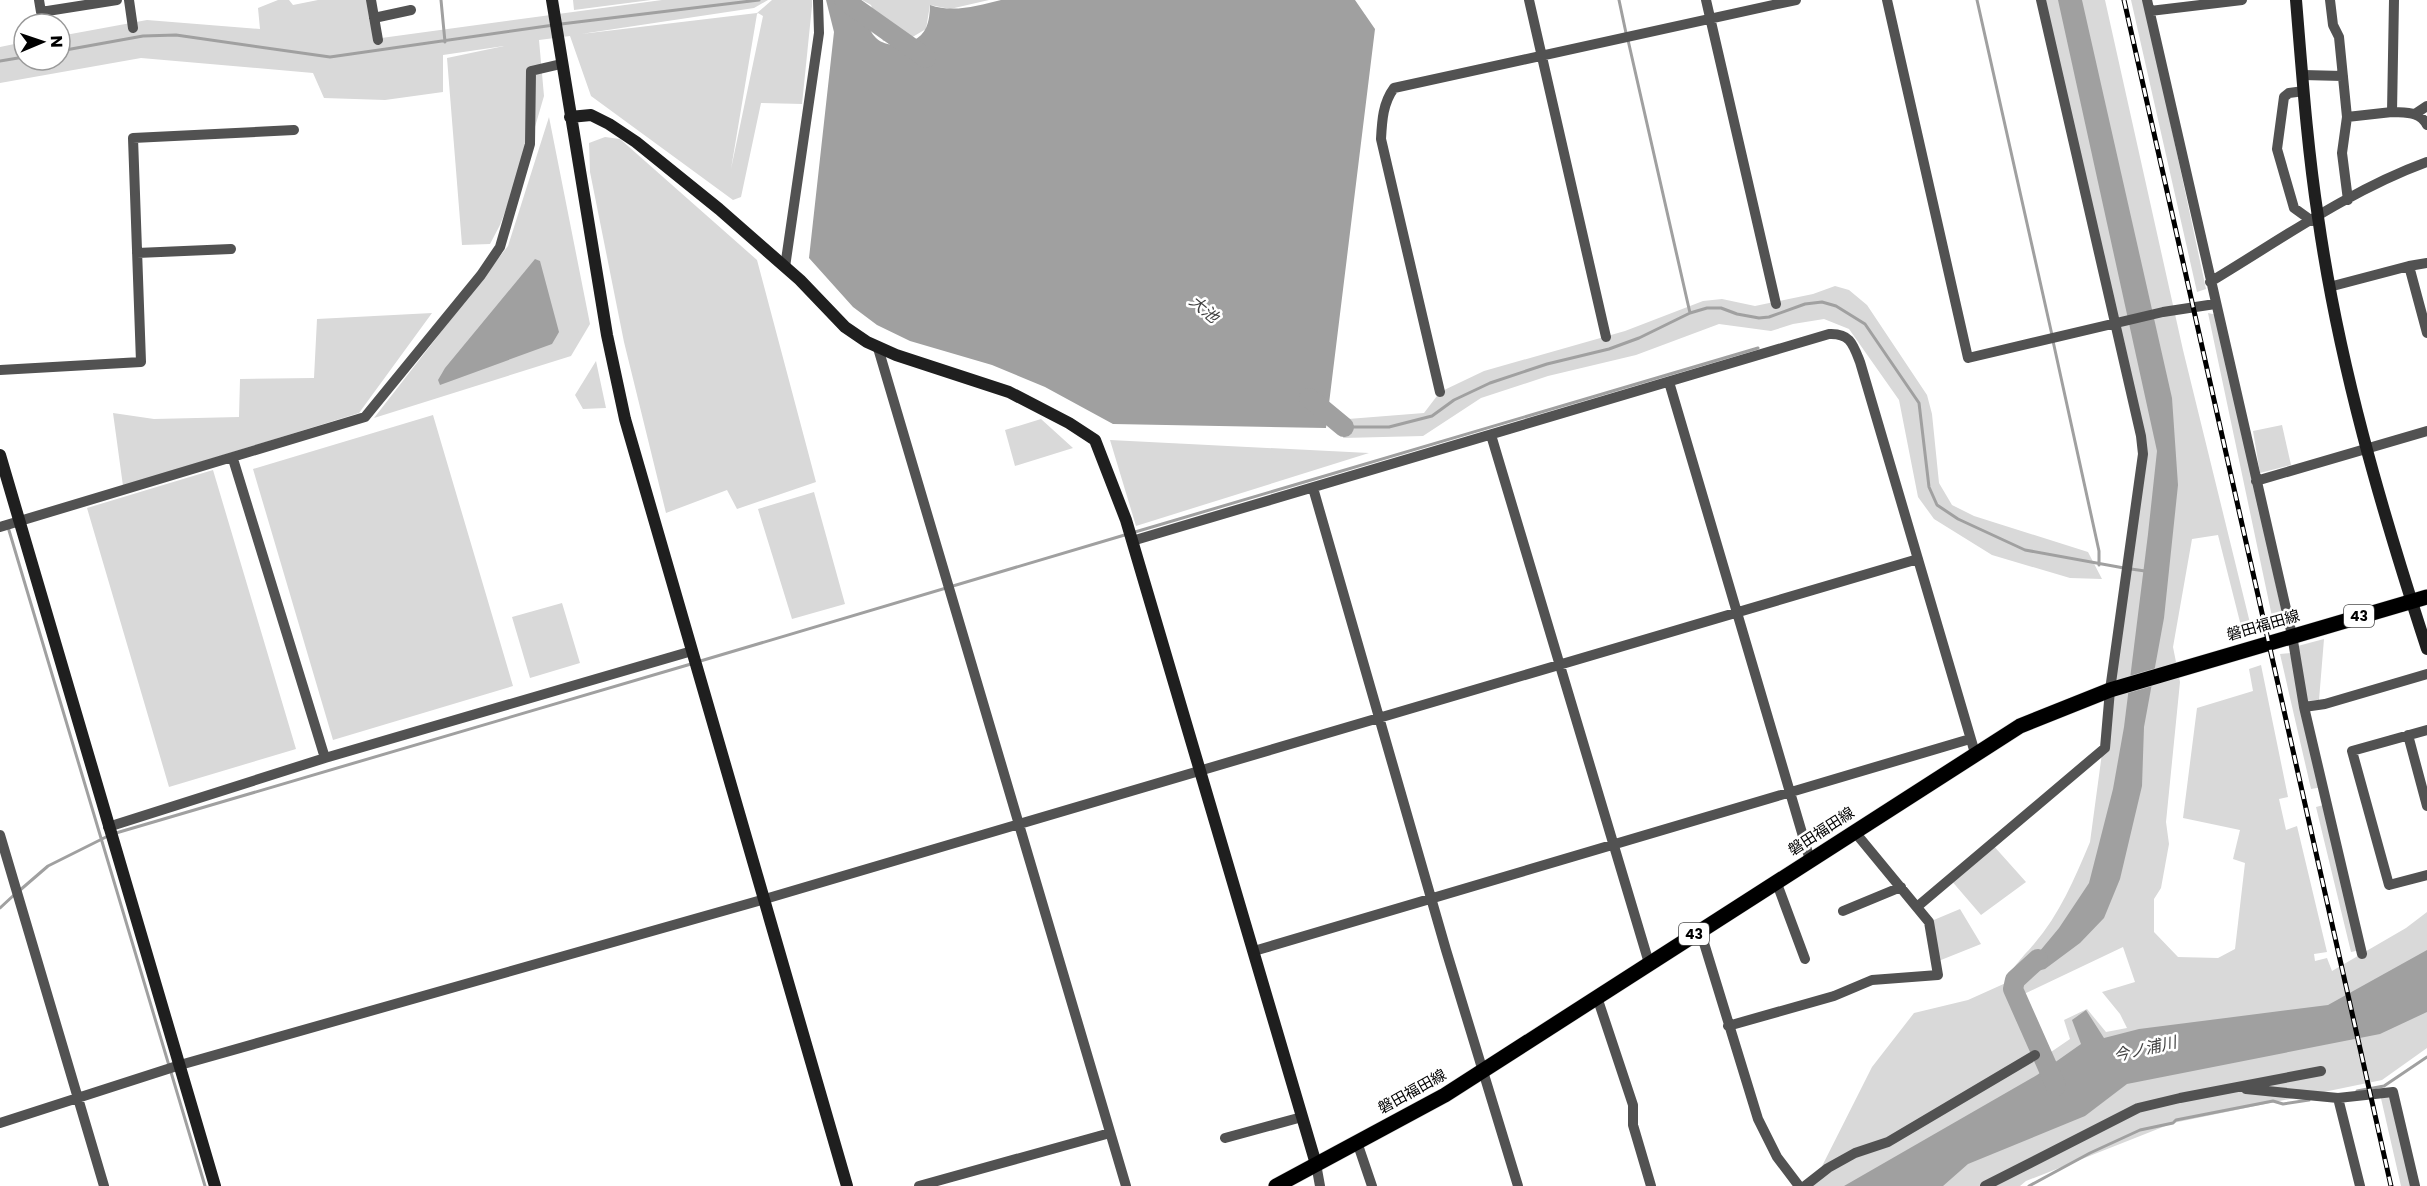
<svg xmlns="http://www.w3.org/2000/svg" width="2427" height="1186" font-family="Poppins,'Noto Sans JP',sans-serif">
<rect width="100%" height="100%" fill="#fff"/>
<path fill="#d9d9d9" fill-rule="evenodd" d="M278,0H289L293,5L318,0H371L374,39L662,0H768L754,8L581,34L757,13L772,0H812V6L802,104L761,103L741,197L733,200L591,96L570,36L539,40L544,96L528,151L500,225L490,244L462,245L447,58L504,46L443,55V92L385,100L324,98L313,73L141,58L0,83V47L24,42V60H60V36L147,20L260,29L258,8ZM758,13L763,16L731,169L757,14Z
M573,0H651L574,10Z
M862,0H989L950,9L930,5L926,29L904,42L883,41L871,5Z
M2041,0H2105L2183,350L2251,627L2242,630L2218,535L2192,539L2173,647L2180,682L2166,822L2169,844L2161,888L2154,899V932L2178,957L2218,958L2235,949L2245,863L2233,859L2240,830L2183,818L2197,708L2253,691L2249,669L2261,665L2288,797L2279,799L2286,830L2297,826L2327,952L2314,954L2315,961L2327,958L2332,971L2406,928L2427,912V1048L2382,1080L2173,1123L2026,1181L2020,1186H1812L1872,1067L1914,1013L1968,1000L2008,982C2010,968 2025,955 2034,944C2059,915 2075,878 2090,842L2143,450ZM2123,947L2135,982L2102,992L2120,1014L2127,1028L2106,1032L2087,1009L2064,1020L2070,1039L2051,1052L2024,994Z
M2131,0H2144L2206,289L2197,292Z
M549,117L590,324L571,356L374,418L508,246Z
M605,137L620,139L757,260L816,482L737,509L727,490L666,513L624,342L590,172L589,143Z
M1835,286L1849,290L1867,305L1927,395L1932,414L1939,483L1952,505L1974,516L2088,552L2102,579L2070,578L1992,555L1934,519L1918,497L1899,400L1849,329L1824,319L1793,324L1771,331L1719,324L1636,355L1548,376L1481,398L1423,436L1343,438L1348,419L1424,413L1440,392L1484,371L1625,331L1703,301L1722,299L1755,306L1813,294Z
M432,313L359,413L123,486L113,413L154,419L239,417L240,379L314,378L317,319Z
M2208,313L2217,315L2284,622L2274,626Z
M596,361L606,408L583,409L575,395Z
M433,415L513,686L333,740L253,469Z
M1041,419L1073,448L1015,466L1005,430Z
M2282,425L2291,465L2260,473L2253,431Z
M1110,440L1369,453L1136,526Z
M213,470L296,749L169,787L87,508Z
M814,492L845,604L792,619L758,509Z
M562,603L580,663L530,678L512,617Z
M2324,639L2319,700L2307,701L2294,647Z
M2290,653L2323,787L2311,789L2280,654Z
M2327,804L2361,950L2351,952L2316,807Z
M1992,844L2026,882L1981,915L1950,879Z
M1960,909L1981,944L1936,962L1929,922Z
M2393,1092L2412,1186H2401L2380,1094Z"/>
<path fill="#a0a0a0" d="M826,0H860L863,2C865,13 867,30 876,38C890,51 918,45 926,28C929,22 930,12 930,5C953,13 977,6 1001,0H1355L1375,29L1326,428L1113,424L1045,387L992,365L910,341L877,325L853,307L809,258L834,32Z
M2058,0H2082L2172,398L2178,485L2164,618L2144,727L2142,786L2120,879L2104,918L2080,943L2045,969L2019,976L2059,928L2089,883L2113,789L2124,727L2148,534L2157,451Z
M535,259L540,261L559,332L552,344L440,385L438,380L445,368Z
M2427,950V1012L2380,1034L2127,1084L2085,1116L1968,1164L1943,1186H1844L2037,1075L2081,1044L2072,1020L2086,1010L2104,1038L2139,1029L2328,1005Z"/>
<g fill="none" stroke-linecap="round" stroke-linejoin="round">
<path stroke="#a0a0a0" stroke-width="3" d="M441,0L445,42
M1619,0L1626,33
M1977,0L2052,335
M561,24L759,0
M1628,40L1690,313
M60,51L143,36L176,35L330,57L554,25
M0,61L24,57
M2053,341L2099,551V565
M1344,427H1389L1432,416L1454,400L1490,383L1547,364L1609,349L1639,338L1690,313L1707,308H1721L1737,314L1759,318L1769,317L1805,304L1822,302L1836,306L1865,324L1919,403L1929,487L1937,505L1958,519L2025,550L2124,568
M8,527L205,1186
M1135,532L1758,348
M2131,569L2145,571
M697,662L1128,534
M116,833L691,664
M19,891L48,866L110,835
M0,908L14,895
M2357,1091L2384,1086L2427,1057
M2029,1186L2090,1153L2140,1130L2173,1123L2176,1120L2273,1101L2283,1104L2309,1100"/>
<path stroke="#a0a0a0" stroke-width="20" d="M844,0L926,58
M1309,398L1344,427
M2038,959L2015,980L2013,989L2056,1086"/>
<defs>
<path id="primary" d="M1276,1186L1445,1095L2020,726L2110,690L2427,597"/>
</defs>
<use href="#primary" stroke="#dbdbdb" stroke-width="16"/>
<path stroke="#525252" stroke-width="10" d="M39,0L41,12L117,0
M129,0L133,28
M371,0L378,40
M1529,0L1606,337
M1706,0L1776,304
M1887,0L1968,358L2163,312L2215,304
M2147,0L2292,635L2304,707L2362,954
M2330,0L2333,25L2339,37L2347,117L2342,153L2348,200
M2394,0L2392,112C2406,113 2420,111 2427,125
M2150,11L2242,0
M374,18L411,10
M2303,75L2343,76
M2304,91L2289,93L2284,97L2277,149L2294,208L2312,221
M2415,114L2427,106
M2347,117L2392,112
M137,253L231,249
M2409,266L2427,263
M785,267L819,33L818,0
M2210,282C2280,240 2350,190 2427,162
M2329,287L2409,266L2427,333
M878,348L1126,1186
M0,370L141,362L133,138L294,130
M1669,382L1810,860
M1440,392L1381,139C1382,120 1383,103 1394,88L1796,0
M1491,435L1649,963
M233,459L325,758
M2256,481L2427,431
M1313,488L1446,950L1518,1186
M0,527L365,417L481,275L500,247L530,144L531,71L561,64
M1132,541L1829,334C1850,333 1853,344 1860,362L1975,753
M2304,707L2325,704L2427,674
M2427,730L2352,751L2389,885L2427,875
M2408,735L2427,806
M108,827L325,758L692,651
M0,835L104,1186
M1776,881L1805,959
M1918,906L2105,748L2110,690L2143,454L2141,436L2041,0
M1843,911L1901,887
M1700,930L1758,1119L1777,1157L1799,1186
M1254,951L1970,739
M1597,997L1633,1105V1125L1651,1186
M1728,1026L1834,996L1872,980L1938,975L1929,922L1854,831
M2246,1089L2338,1098L2360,1186
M2338,1098L2393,1092L2415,1186
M0,1123L180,1065L765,899L1918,559
M1225,1138L1302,1117
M1357,1142L1372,1186
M1316,1164L1320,1186
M919,1186L1110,1133
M1805,1186L1828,1168L1855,1153L1888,1142L2035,1055
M1985,1186L2138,1108L2180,1098L2321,1071"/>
<path stroke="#1f1f1f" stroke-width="12" d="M552,0L607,335L625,419L847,1186
M2296,0C2302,72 2307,145 2318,217C2339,365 2381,508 2427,649
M570,117L591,115L609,124L636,142L719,209L800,280L845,327L867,342L896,355L1009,392L1069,423L1095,440L1126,520L1316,1164
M0,455L215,1186"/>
<use href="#primary" stroke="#000" stroke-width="15"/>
<defs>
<path id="rail" d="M2124,0L2391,1186"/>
</defs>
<use href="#rail" stroke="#000" stroke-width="5"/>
<use href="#rail" stroke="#fff" stroke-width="3" stroke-dasharray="9" stroke-linecap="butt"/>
</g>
<g text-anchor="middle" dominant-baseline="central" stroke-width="5" stroke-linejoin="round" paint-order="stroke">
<g fill="#fff" stroke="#4c4c4c" stroke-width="1.5">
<rect x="2344" y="605" width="30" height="22" rx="4.5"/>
<rect x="1679" y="923" width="30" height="22" rx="4.5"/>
</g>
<g font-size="14" font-weight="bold" fill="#000">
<text x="2359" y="616">43</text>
<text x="1694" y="934">43</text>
</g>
<g font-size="15" fill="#000" stroke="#fff">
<text transform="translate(2263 625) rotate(-16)">磐田福田線</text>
<text transform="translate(1821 831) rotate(-33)">磐田福田線</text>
<text transform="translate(1412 1091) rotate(-29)">磐田福田線</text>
</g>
<g font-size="16" font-style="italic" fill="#414141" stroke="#fff">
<text transform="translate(1204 309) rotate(40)">大池</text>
<text transform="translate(2145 1049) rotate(-13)">今ノ浦川</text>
</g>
</g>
<g transform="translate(42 42) rotate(88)"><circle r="28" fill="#ffffff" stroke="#999999" stroke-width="1.5"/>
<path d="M0-4.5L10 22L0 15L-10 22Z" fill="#000000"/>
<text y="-9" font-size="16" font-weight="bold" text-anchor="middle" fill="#000000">N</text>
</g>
</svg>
